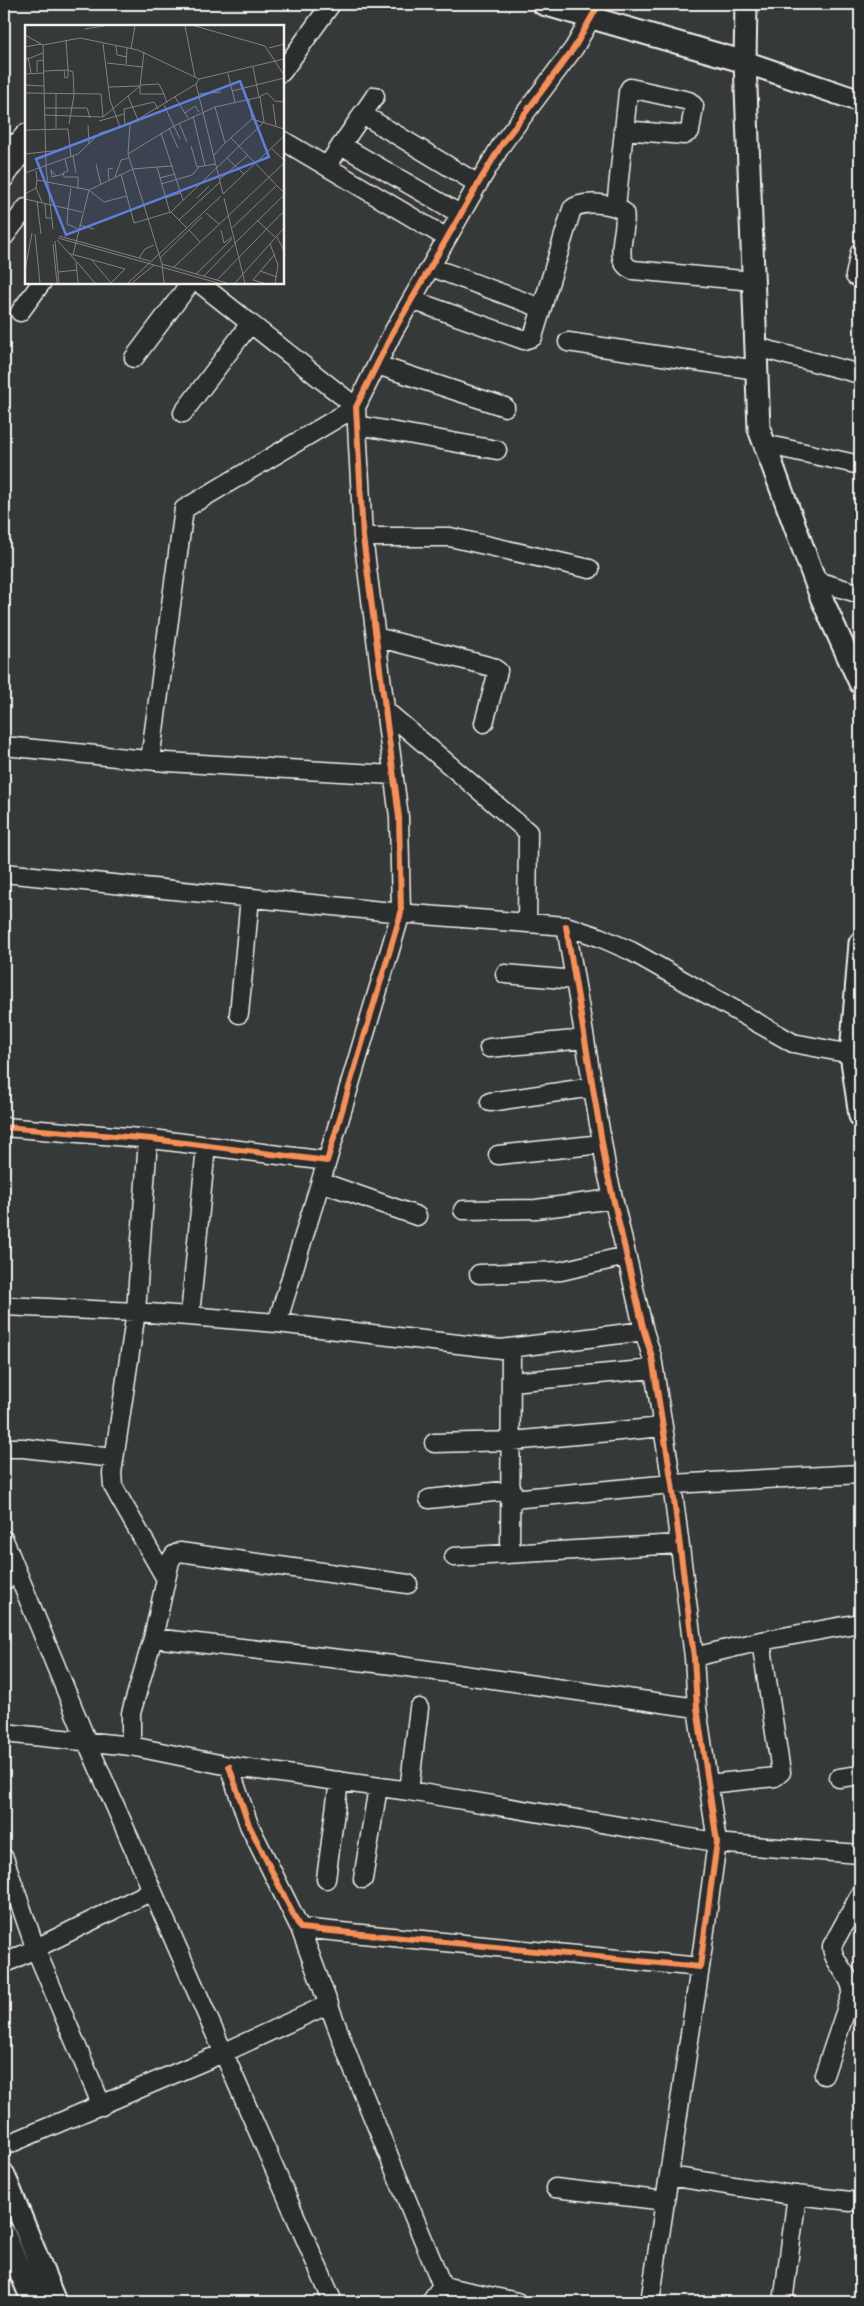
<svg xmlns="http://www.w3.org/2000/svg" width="864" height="2306" font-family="'Gochi Hand',sans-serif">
<rect width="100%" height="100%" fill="#363939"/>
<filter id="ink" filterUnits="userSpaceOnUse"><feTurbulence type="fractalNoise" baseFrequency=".02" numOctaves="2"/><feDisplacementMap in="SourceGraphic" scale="10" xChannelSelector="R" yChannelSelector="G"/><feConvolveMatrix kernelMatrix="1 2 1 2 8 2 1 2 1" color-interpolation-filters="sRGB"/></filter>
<g filter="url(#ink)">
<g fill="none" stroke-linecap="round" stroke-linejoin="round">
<defs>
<path id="minor" d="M282,72L331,4
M362,114L478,184
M282,140L447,238
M4,141L26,156
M341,145L460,214
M13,148L26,133
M327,166L375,96
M4,179L22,153
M616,207L628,92L630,88L689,101L694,106L690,131L684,135L623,130
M4,237L26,208
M431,267L541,308
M855,276L860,252
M412,300L524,340L533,337L572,209C582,200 614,203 624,212C629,230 610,261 633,270L753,281
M20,312L42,282
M568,342L757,370
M756,347L860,374
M134,358L191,282
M377,365L505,407
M183,413L249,325
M357,425L497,450
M764,444L860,465
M363,537H450L590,569
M814,580L860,594
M376,637L492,667L498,671L484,723
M385,710L528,832L527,923
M4,746L167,762L393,775
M150,760L184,509L356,407L198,282
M4,873L412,914L566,926L599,937L631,951L793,1043L851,1054
M505,974L575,980
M239,1014L250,898
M489,1048L585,1039
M490,1102L593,1087
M4,1127L152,1139L327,1161L401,913L399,817L363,537L356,407L392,334L478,184L502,144L574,48L599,4
M148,1139L136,1312L112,1473L113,1486L119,1497L166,1579
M498,1155L602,1144
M321,1182L417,1216
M463,1210L536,1209L613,1199
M479,1274L561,1271L626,1256
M4,1306L136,1312L277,1323L501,1349L644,1331
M190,1316L206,1146
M277,1323L327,1161
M511,1382L654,1369
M434,1443L512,1441L663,1427
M4,1448H23L114,1458
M429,1499L512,1490
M512,1499L672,1484L860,1474
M4,1540L87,1742L333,2302
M510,1554L511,1349
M454,1557L679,1544
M4,1580L18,1574
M153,1638L393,1665L697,1708
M694,1657L761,1641L860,1623
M4,1733L131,1746L229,1766L409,1791L727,1844L860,1854
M131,1746V1713L153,1638L170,1561L174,1555L180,1552L408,1584
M229,1766L249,1825L300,1928L700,1967L717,1842L697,1708L694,1657L672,1484L652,1357L644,1331L607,1172L566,926
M839,1778L860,1775
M708,1784L775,1777L781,1772L761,1641
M409,1791L419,1708
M4,1858L36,1950L102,2106
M326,1879L339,1781
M363,1879L378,1787
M300,1928L351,2064L439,2278L442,2286L430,2302
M4,1964L152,1891
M824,2075L852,1992C852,1975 832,1963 832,1946L860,1895
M4,2146L223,2053L329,2004
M669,2176L786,2194L860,2202
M555,2188L666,2201
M442,2286L517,2302
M650,2302L700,1967
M783,2302L797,2195"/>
<path id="tertiary" d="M543,4L745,62L860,101
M746,4L745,62L759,429L821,597L860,683
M860,943L851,1054L860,1116
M4,2175L55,2302
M4,2233L33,2302"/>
</defs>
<use href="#minor" stroke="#f4f1e8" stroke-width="21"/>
<use href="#tertiary" stroke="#f4f1e8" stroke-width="25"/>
<use href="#minor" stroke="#2a2d2e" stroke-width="18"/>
<use href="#tertiary" stroke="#2a2d2e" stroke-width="21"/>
<defs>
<path id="cycleway" d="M4,1127L152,1139L327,1161L401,913L399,817L363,537L356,407L392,334L478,184L502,144L574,48L599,4
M229,1766L249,1825L300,1928L700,1967L717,1842L697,1708L694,1657L672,1484L652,1357L644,1331L607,1172L566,926"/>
</defs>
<use href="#cycleway" stroke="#2a2d2e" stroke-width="9"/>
<use href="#cycleway" stroke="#f78f57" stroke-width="6"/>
</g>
</g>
<g transform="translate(25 25)">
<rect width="259" height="259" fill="#363939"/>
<path fill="none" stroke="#82837f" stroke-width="1" d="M160,1L170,52M170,1L240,21L259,50M60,4L79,1M0,10L18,20L55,13L113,25L174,54L259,34M78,19L85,75L95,102M18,20L21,142L28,204M91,21L92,30L102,32M0,22L16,19M106,23L110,1M244,23L259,19M3,32L6,48M0,35L18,28M82,38L118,42M101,39L102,23M228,42L234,72L242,68L250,76L259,77M39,45L40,53L43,52V45M43,45L48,47L49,70L44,99M19,46L43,45L41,15M12,47V36L18,35M0,49L19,48M203,49L210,77M171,59L198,169M1,60L19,61M115,60L134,59L139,69M84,62L115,61V69H139L142,78M207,66L259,53M0,68L76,69L78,91M174,69L196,67M103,71L113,95M150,72L163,93M224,75L227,94M248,79L251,101M139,80L155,114M19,83H62L65,93M160,88L170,81L174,87M19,90L78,92L115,61L119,27M168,91L180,141M74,96L99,89M154,98L162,117M105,99L103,129L137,239L139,258M63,100L64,119M100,101L99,84L129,77L133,84M144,103L153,123M31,104V69M0,105L43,104L46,132M136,108L158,175M206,113L259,168M200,118L227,94L259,104M166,121L172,142L190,139M247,124L259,135M0,129L36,125M103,129L149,101L190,82L200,118L189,130M48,131L51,148M202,133L219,149M40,134L43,146L38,148L39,152H53V164M71,139L76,160M132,142L148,141M11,146L12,155L64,165L108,144L132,142L145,188M0,148L53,129L75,108L105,99L171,59L174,54M96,149L109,198L146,187L239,97L235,72L190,82M31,151L26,145L27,152L31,151L38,149M90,152L96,135L104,133M135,153L150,149M84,155L83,144L88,143M194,155L223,130M136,159L167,150L174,142M11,163L17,177M0,169L11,163L12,155M198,169L259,111M140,173L156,168M172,173L184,161M199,173L220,258M0,174L57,187M12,176L16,209M20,178L21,193H26M43,184L42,199L53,204M43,184L46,163M146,187L162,203M181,188L194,199M154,195L195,157M232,195L251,213M54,200L69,204M206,204L251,161M164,205L175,217M196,205L199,218L207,212M10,209L15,258M34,211L125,236M252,212L259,226M33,213L193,258M32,215L51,236L53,258M30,216L34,258M28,219L32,258M209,219L259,170M245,219L253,240L250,258M45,229L61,233L75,237L100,244L86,258L66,234M48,230L64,165L79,177L102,171M114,233L120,224L129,220M135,233L177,192M52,237L70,258M137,239L202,258M149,242L259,138M0,245L7,208M235,246L252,252M33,247L52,245M171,249L207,214M179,251L209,220M192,255L259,186M103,258L196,171M107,258L129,240M210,258L259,203M239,258L228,255L250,229"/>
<path fill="#5e7fdd" fill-opacity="0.15" stroke="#5e7fdd" stroke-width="2.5" d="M215,56L244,132L41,210L11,134Z"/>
<rect width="259" height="259" fill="none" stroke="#f4f1e8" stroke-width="2.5"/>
</g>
<rect width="864" height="2306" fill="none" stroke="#2a2d2e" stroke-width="20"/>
<rect x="10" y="10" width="844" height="2286" fill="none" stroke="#f4f1e8" stroke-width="2" filter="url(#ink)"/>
</svg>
